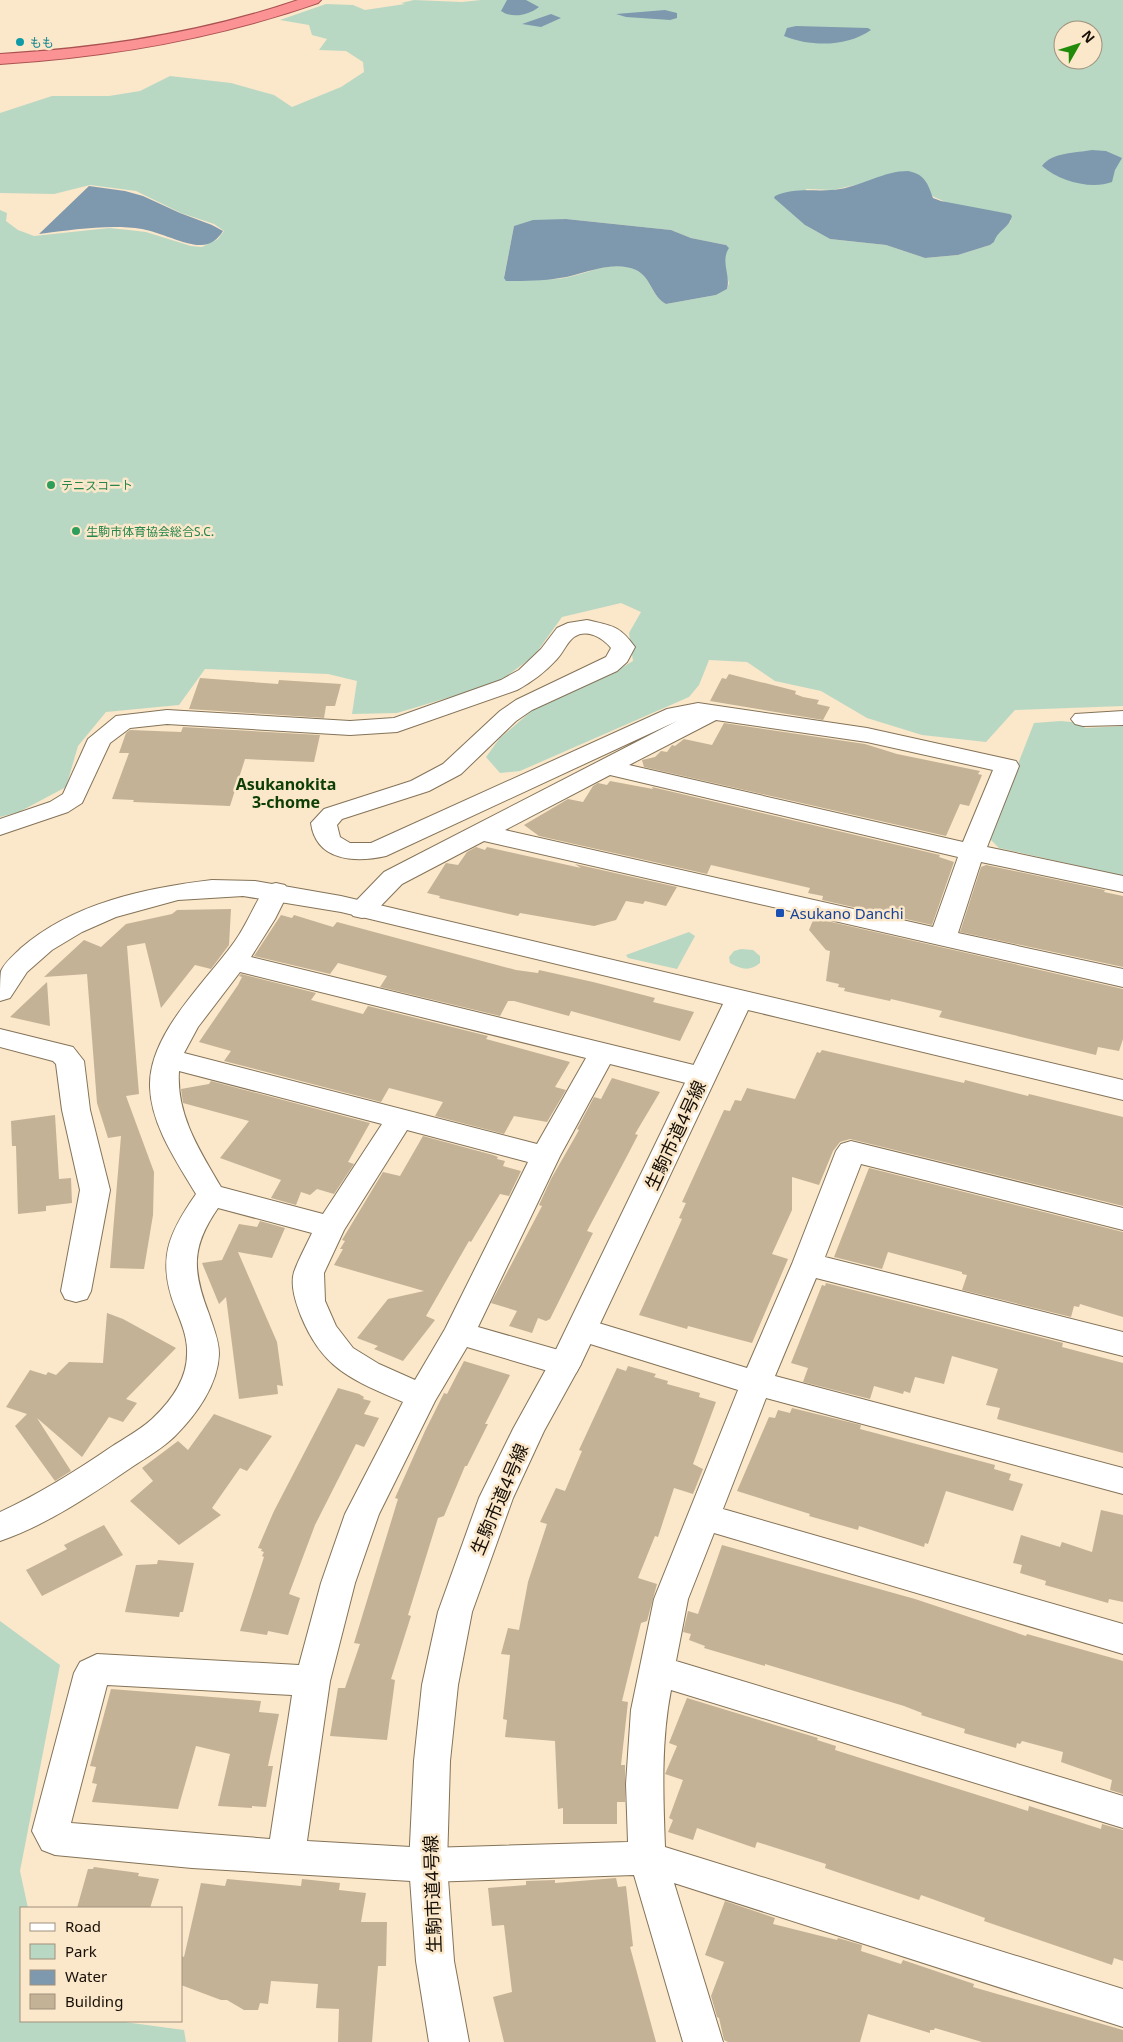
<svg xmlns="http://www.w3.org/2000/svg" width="1123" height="2042" font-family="'Noto Sans','Noto Sans JP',sans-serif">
<rect width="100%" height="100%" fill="#fbe7ca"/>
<path fill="#b9d8c4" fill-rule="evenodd" d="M414,0L462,2L481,0H1123V706L1015,710L986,742L922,735L867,718L821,691L775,681L747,662L709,660L699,685L689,697L520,771L500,773L486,757L500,738L535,708L611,674L633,661L629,633L641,612L621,603L562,617L534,656L497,683L397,713L352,714L357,681L328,674L205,669L179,705L106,712L78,746L66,787L19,812L0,817V210L7,213L6,221L18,230L34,236L109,228L129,230L146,232L191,246L202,247L218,239L224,231L214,224L181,213L136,191L90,185L54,194L0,193V113L52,96H109L140,91L170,76L231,83L274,95L292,107L341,87L364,72L363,62L346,51L319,50L327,39L312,35L309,25L280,20L326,4L353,5L365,10L405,4L401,3ZM1063,30H1093V60H1063ZM855,185L932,196L952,205L1010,214L1011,221L996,235L994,242L990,245L958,255L925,258L886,245L830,239L805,225L806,189L833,190ZM566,219L671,230L691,238L726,245L724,268L729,283L727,289L716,295L666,304C652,297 651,277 636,270C612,258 582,277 557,279C540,280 521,278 504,277L514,226Z
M1061,721L1082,723L1085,728L1123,726V876L999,848L989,838L1034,723Z
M689,932L695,936L677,969L628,958L626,955Z
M741,949L753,950L760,956V963C750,972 740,969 730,963L729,957L734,951Z
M0,1621L60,1665L20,1871L28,1908H21V2021H117L184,2030L186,2042H0Z"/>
<path fill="#7e99ad" d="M507,0H526L539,7C529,15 512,19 501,11Z
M665,10L677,13V18L670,20L626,17L616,14Z
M551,14L561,18L541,27L522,24Z
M796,26L868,28L871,30C847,47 811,47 784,36L787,28Z
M1092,150L1106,151L1122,158L1115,170L1112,182C1091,190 1059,181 1042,166C1052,152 1076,153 1092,150Z
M908,171C925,174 928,184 933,198L941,201L1010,214L1012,216C1010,227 997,231 994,242L990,245L958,255L925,258L886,245L830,239L805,225L774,198L775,196C797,186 817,193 840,189C864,185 884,171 908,171Z
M89,186L125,191L143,196L180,213L212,225L223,231C218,239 211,245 201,245C187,246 159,232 142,229C108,224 73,230 39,234Z
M566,219L671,230L691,238L726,245L729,248C720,262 731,275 727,289L716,295L666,304C652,297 651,277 636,270C612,259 583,275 560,278C543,281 523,281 506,281L504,278L514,226L533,220Z"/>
<path fill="#c4b296" d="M729,674L796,691L795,694L803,697L819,700L817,704L830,707L823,720L710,701L722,678L726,679Z
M200,678L278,684L279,680L341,684L335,706H326L324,718L189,709Z
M724,723L865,744L897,754L980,771L978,774L982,775L969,806L960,804L946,836L644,767L642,760L655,757L661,751L667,752L672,745L675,746L684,739L712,745Z
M183,727L320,735L314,762L245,759L230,806L133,802L134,800L112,799L129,753H119L126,733L130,730L181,732Z
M610,781L653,789L652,787L940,855L939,857L954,862L932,925L822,900L823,896L808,893L810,888L711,865L707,874L539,836L524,825L568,799L583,802L593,786L598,783L607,785Z
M476,847L485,850L487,847L581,868L575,864L677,887L666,906L645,901L643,904L626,901L616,920L594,926L520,913L518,916L439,898L440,896L427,893L446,863L458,865L467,852Z
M986,865L1105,890L1104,892L1123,896V967L960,932L981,867Z
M231,909L229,945L211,969L195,965L161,1008L145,943L127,946L139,1094L126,1096L154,1172L153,1215L144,1269L110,1268L121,1136L108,1138L97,1103L87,974L44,977L84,940L101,947L126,924L172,914L177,910Z
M281,915L292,918L294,915L333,927L337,922L516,970L538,973L539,970L593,982L655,998L653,1002L694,1012L680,1041L571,1011L569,1016L514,1001H508L500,1016L380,987L387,976L338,963L330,974L254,956Z
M814,918L1123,989V1039L1119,1051L1098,1047L1096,1055L939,1017L942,1011L891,999L890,1001L844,991L845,988L838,987L839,984L826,981L830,951L826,950L809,930Z
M241,974L316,993L311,1000L363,1014L368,1006L488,1036L486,1039L570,1062L555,1087L566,1090L547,1122L514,1116L504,1134L435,1116L443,1102L389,1088L381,1102L224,1061L231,1051L199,1042L238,985L242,977L239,976Z
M47,982L50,1026L10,1017Z
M822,1050L964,1083L965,1080L1028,1096L1029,1094L1123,1117V1206L850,1139L840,1142L833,1151L819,1185L792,1177V1210L772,1254L788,1259L752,1343L688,1326L687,1329L639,1315L682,1219L679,1218L686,1203L682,1202L724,1110L730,1111L735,1100L741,1101L747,1088L795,1099L817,1052L820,1053Z
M612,1078L660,1092L635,1134L638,1135L626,1158L587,1231L593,1233L550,1319L546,1321L538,1318L532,1333L509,1326L517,1311L491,1303L542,1206L539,1205L551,1179L579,1130L577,1129L594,1097L601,1099Z
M211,1081L370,1123L348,1162L354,1164L334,1194L317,1189L310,1195L301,1192L296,1205L271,1198L281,1180L220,1158L249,1121L183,1103L181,1089L209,1084Z
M55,1115L59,1179L71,1178L72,1203L46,1206V1211L18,1214L16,1146H12L11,1121Z
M423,1136L493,1155L498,1157L497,1159L505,1161L503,1166L521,1171L509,1196L500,1194L471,1242L469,1241L426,1316L435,1320L403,1361L374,1349L378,1346L357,1338L388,1299L424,1291L334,1265L343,1249H340L345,1241L342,1240L383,1172L400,1176Z
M869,1168L1123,1232V1317L1080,1304L1079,1307L1074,1306L1071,1317L962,1290L967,1275L962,1274V1272L888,1252L882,1269L834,1257Z
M260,1221L285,1228L272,1258L238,1252L277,1342L283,1386L277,1385L278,1394L239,1399L226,1297L219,1304L202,1263L222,1260L239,1224L257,1227Z
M826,1283L1063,1343L1062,1347L1123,1363V1453L997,1419L1000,1408L986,1405L998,1369L952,1356L944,1384L915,1377L910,1393L904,1391L903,1394L874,1386L870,1399L803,1382L808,1368L791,1363L822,1285L825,1286Z
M107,1313L123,1319L176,1348L126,1399L137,1403L123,1422L109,1417L82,1457L37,1418L71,1471L55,1481L15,1426L27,1414L6,1407L30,1370L46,1375L48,1372L56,1375L69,1362L103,1363Z
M464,1361L510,1375L485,1424H488L467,1466H465L444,1516L438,1518L408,1615L411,1616L391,1679L395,1680L387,1740L330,1736L338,1688H345L360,1644L354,1643L398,1499L395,1498L425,1431L444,1393L447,1394Z
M628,1366L656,1374L654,1377L668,1381L667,1384L700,1393L699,1397L716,1402L693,1464L703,1469L693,1494L674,1488L658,1537L655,1536L638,1578L657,1584L647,1621L641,1623L622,1701L628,1702L621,1765H625V1802H617V1824H563V1808L558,1809L555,1741L505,1737L507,1720L503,1719L510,1655L501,1654L508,1628L519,1630L528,1582L547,1524L540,1522L556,1488L565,1491L582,1451L579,1450L617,1368L626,1371Z
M338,1388L359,1394L364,1397L363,1399L371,1401L364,1414L379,1418L364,1447L356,1444L315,1525L289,1594L300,1598L288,1635L268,1631L267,1635L240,1631L264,1557L262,1556L264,1552L261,1551L262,1549L258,1548L274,1511Z
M792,1408L861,1425L860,1429L995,1465L994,1469L1011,1474L1009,1480L1023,1484L1013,1511L946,1491L928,1544L925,1543L924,1547L859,1526L858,1530L809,1516L810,1514L737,1491L769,1417L775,1418L778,1410L790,1413Z
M214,1414L272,1436L247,1471L240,1468L212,1508L221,1515L179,1545L130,1501L153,1481L142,1468L178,1441L188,1450Z
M1101,1510L1123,1515V1602L1109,1599L1108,1603L1045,1585L1046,1581L1020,1573L1022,1565L1013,1563L1021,1535L1060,1547L1062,1542L1092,1552Z
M104,1525L123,1555L42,1596L26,1570L67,1549L64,1545Z
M722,1545L915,1599L1026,1636L1027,1634L1123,1661V1794L1110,1790L1112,1780L1061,1762L1063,1752L1022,1741L1020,1744L1017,1743L1016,1748L964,1733L965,1729L921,1715L922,1713L904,1706L765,1664V1666L704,1648L705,1646L689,1640L691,1634L683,1632L688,1611L698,1614Z
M158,1560L194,1563L183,1612H180L179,1617L125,1612L136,1565L157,1564Z
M111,1689L261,1701L259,1712L279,1714L268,1766H273L266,1807L252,1806V1808L218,1806L230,1754L196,1746L178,1809L92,1802L97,1784L92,1783L96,1767L90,1766Z
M687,1698L818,1738L817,1740L836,1746L835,1750L1028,1811L1029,1806L1101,1829L1102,1824L1123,1830V1961L1114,1958L1112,1965L984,1921L985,1918L921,1895L919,1900L825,1868L826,1864L757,1842L755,1848L697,1828L693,1840L668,1832L673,1820L669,1818L683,1780L665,1774L677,1746L669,1743Z
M94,1867L139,1873L138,1876L159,1879L150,1908H77L88,1869H93Z
M616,1878L618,1887L626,1886L633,1946L630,1947L656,2042H504L493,1997L512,1992L504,1925L492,1926L488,1888L526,1885V1881L555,1880V1883Z
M227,1879L301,1886L302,1879L340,1883L339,1890L366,1893L361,1922H387L386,1966H378L372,2042H338L339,2009L316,2008L318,1984L271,1981L268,2004L260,2003L258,2010H244L227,2000H221L181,1985V1956L184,1957L201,1883L225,1886Z
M725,1901L775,1918L773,1924L837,1940L838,1938L862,1945L861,1951L901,1964L903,1960L974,1984L973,1987L1123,2030V2042H982L935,2028L934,2030H930V2033L868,2014L860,2042H728L724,2040L719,2018L717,2017L711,1996L724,1962L705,1955Z"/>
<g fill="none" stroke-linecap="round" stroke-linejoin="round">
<defs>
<path id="minor" d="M587,620C612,626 619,625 635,647L627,662L617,671L532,710L516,721L461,774L429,791L342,819L337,825L340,837L350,843H371L667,709L698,703L867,728L1016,761L1019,766L987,847L1123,876V892L981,862L958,933L1123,969V987L484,841L402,884L371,916L362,918L353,916L349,910L353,904L384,872L677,721L386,856C355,863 316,861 311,823L324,809L411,781L443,764L500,711L516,700L606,657L611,648C603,638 587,628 574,637C567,642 563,653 557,659C545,672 532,682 517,690L397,732L350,735L167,724L130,728L110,743L82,803L68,812L0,835V819L50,802L63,794L88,739L116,716L167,710L350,721L394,718L501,680L519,670L541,649L557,628L568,623ZM716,720L867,742L993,770L963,842L629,765ZM610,775L958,857L933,927L505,830Z
M1123,711V725L1083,726L1075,724L1071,719L1075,714Z
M276,883L285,885L289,891L275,919L251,957L702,1067L712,1070L716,1077L712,1084L702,1087L610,1064L560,1156L478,1327L576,1355L581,1364L576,1373L565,1376L467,1347L435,1401L379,1514L355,1583L330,1681L307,1841L428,1848L628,1842L626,1784L631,1710L654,1599L738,1390L571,1338L566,1330L571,1322L582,1318L747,1368L792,1264L836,1151L841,1144L851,1141L1123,1208V1230L861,1164L825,1257L1123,1332V1356L816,1278L775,1376L1123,1468V1494L766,1398L723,1509L1123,1624V1654L714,1533L688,1599L676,1661L1123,1796V1828L671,1690C661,1741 663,1794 665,1847L1123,1989V2027L674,1883L723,2042H683L634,1875L428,1882L192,1868L55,1855L42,1850L32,1831L74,1673L80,1662L97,1654L299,1665L321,1583L345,1514L403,1402C353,1380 323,1370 301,1316C296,1303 290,1286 294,1272C299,1258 306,1246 312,1233L218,1208C191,1247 192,1270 209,1314C213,1327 219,1340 219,1354C218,1385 196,1415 175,1436C163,1448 147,1457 132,1467C91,1495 47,1525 0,1541V1512C39,1494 76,1471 111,1447C125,1438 140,1430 152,1419C170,1402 187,1380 187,1354C188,1338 181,1322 175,1307C157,1260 168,1234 196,1194C177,1162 151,1125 150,1087C148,1034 206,982 235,941C247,924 255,903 267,885ZM240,972L586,1058L537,1144L184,1053L198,1027ZM179,1071L382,1124L323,1214L221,1187C200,1151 176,1115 179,1071ZM407,1130L528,1162L445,1329L415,1380L379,1364L353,1348L336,1326L325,1301L324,1273L344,1230ZM107,1685L292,1695L270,1839L71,1823Z
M0,1029L73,1047L84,1061L90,1110L110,1190L91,1291L87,1299L76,1302L65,1299L61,1291L80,1190L62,1110L56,1064L53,1061L0,1047Z"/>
<path id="tertiary" d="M212,880L255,881L341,896L1123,1080V1100L748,1010L581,1364L544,1431L513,1498L472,1612L458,1685L450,1761L447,1865L454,1961L469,2042H429L416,1961L409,1865L414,1761L422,1685L438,1612L479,1498L513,1429L550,1362L723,1004L341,912L243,896L178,900L116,917L82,932L52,950L27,972L10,998L0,1001C0,992 0,978 1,971C5,962 14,955 21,948C73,903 145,888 212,880Z"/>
<path id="trunk" d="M298,0H321L318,3C215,39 110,57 0,64V54C102,48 201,33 298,0Z"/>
</defs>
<use href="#minor" stroke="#847358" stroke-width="2"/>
<use href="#tertiary" stroke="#847358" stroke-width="2"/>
<use href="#trunk" stroke="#aa5251" stroke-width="2"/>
<use href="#minor" fill="#fff" fill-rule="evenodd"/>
<use href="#tertiary" fill="#fff" fill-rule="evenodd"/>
<use href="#trunk" fill="#fb9294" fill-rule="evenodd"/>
</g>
<circle fill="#0f9aa8" stroke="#fbe7ca" stroke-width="2" cx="20" cy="42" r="5"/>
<g fill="#2e9e5b" stroke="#fbe7ca" stroke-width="2">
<circle cx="51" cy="485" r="5"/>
<circle cx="76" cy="531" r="5"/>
</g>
<rect fill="#1a4fb4" stroke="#fbe7ca" stroke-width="2" x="775" y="908" width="10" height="10" rx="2.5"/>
<g text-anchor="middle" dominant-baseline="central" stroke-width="5" stroke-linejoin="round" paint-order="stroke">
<g font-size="12" fill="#0d838f" stroke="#fbe7ca" text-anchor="start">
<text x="30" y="42">もも</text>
</g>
<g font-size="12" fill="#27864d" stroke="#fbe7ca" text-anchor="start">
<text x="61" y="485">テニスコート</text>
<text x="86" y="531">生駒市体育協会総合S.C.</text>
</g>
<g font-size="15" fill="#164399" stroke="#fbe7ca" text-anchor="start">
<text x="790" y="913">Asukano Danchi</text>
</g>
<g font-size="16" font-weight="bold" fill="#0d3f05" stroke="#fbe7ca">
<text x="286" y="784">Asukanokita<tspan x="286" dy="18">3-chome</tspan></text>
</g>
<g font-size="18" fill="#160f06" stroke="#fbe7ca">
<text transform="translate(675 1135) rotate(-65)">生駒市道4号線</text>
<text transform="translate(499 1499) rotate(-67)">生駒市道4号線</text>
<text transform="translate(432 1894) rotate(-92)">生駒市道4号線</text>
</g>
</g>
<rect x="20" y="1907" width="162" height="115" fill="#fbe7ca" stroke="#9f917c"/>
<rect x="30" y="1923" width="25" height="8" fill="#ffffff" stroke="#9f917c"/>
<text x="65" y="1932" font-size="15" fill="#160f06">Road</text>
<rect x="30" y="1944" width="25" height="15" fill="#b9d8c4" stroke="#9f917c"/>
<text x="65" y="1957" font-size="15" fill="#160f06">Park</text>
<rect x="30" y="1970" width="25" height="15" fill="#7e99ad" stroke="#9f917c"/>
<text x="65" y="1982" font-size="15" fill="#160f06">Water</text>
<rect x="30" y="1994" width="25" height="15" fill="#c4b296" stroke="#9f917c"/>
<text x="65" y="2007" font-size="15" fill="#160f06">Building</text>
<g transform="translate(1078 45) rotate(51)"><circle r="24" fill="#fbe7ca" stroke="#9f917c"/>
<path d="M0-4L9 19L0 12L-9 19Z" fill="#218b09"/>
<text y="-8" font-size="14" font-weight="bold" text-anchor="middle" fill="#160f06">N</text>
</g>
</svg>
